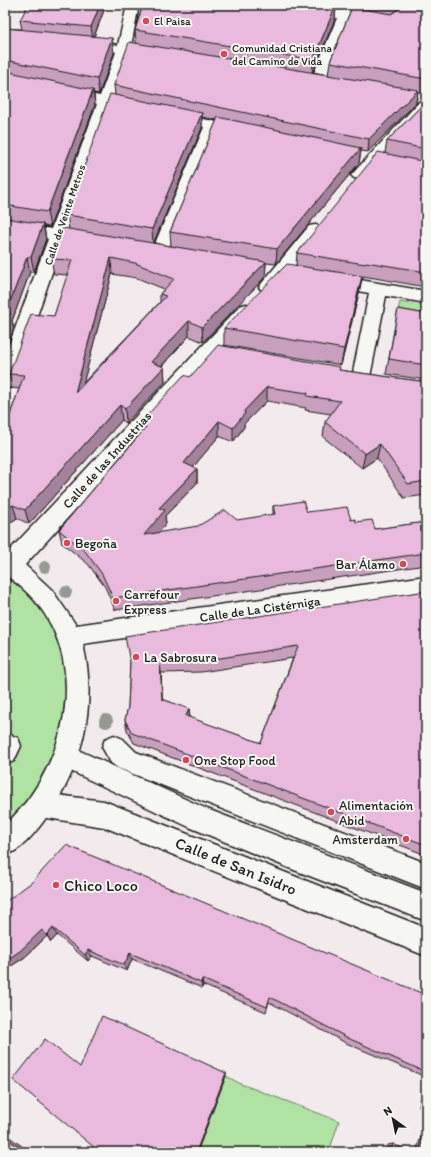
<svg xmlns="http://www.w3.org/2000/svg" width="431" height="1157" font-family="Itim,sans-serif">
<rect width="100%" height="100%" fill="#f3eaee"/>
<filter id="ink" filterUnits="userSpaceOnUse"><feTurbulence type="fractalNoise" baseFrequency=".025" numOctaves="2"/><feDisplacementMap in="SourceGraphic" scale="8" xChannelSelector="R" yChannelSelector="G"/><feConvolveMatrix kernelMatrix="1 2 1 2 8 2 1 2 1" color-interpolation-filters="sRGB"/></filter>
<g filter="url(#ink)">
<path fill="#afe2a3" stroke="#667f60" d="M400,302L426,306V327L395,324Z
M5,573L29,592L52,622L64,653L69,691L60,743L31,799L5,830Z
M226,1076L241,1084L339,1121L329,1152H197Z"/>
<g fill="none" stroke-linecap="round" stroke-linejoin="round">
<defs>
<path id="minor" d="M127,5H139L131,46L162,51L164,54L162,57L157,58L129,54L113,99L140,105L142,108L140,111L135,112L110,107L67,232L95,237L97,241L95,245L89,246L63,241L14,382L12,387L5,389V356L48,239L5,231V221L51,229L97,104L5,84V76L100,96L116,52L84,48L79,47L77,44L79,41L84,40L118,45Z
M280,5H308L339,10V5H351V13L383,18L384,21L378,25L349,20L325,80L323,83H313L311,80L337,18L286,9Z
M426,99V111L364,178H354L351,175L354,172L421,100Z
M172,112L249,129L251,132L249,135L244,136L217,130L167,253L165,257L159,258L153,257L151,253L204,127L167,119L165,116L167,113Z
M315,225L321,226L323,230L321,234L274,291L268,293L262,291L259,287L262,283L309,226Z
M330,275L426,291V303L386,296L370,377L368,382L361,384L354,382L352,377L369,293L324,285L321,281L324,277Z
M246,304L252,306L255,310L252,314L25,565L52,590L76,625L426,576V594L83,644C98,706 82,771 43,822C33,835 21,850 5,856V825C76,759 96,634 5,575V555L240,306Z
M9,734L18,738L21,746L14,761L5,765V736Z
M114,735L123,739L136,752L426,863V889L118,768L111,763L102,747L105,739Z"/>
<path id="major" d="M65,744L207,809L426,893V921L289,868L189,827L56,764L53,756L56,748Z
M41,793L104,801L426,928V956L104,827L41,817L32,814L28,805L32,796Z"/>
</defs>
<use href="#minor" stroke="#1c1c1c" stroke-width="3"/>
<use href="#major" stroke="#1c1c1c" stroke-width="3"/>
<use href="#minor" fill="#f6f6f2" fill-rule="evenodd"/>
<use href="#major" fill="#f6f6f2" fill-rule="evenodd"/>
</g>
<g fill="#959990">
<circle cx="45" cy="567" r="6"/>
<circle cx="66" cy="592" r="6"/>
<circle cx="106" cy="721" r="7"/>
</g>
<path fill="#c8a0be" stroke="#1c1c1c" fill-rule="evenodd" d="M106,5L94,37L114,53L99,94L94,93L95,105L50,227L44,226L46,239L34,272H30L12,321L14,328L5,352V28L22,29L20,20Z
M143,5H339L338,8H336L335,19L313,72L328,75L330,62L352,7L351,5H426V94L418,92L416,103L368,152L361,151L359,163L276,264L266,263L265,277L203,342L189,336L162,366L164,367L165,382L126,423L122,420L29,524L17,518L5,526V417L9,418L19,389L12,388L9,374L54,316L68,275L54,274L51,259L69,229L67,215L115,95L114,85L136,43L135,30ZM202,117L217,120L170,232L171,246L154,243L202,128ZM112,274L137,278L164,289L160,294V302L83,383Z
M426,101V287L363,276V279H362L359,293L341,365L224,345V328L296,265L297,253L385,153L387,141Z
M398,309L426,314V380L386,374Z
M339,370L426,382V495L404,498L377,458L362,468L323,437L325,422L331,414L305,410L306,408L267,401L244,424V427L233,442L219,436L193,467L197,469V483L165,516L166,524L158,533L273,515V506L307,512L351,520L356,522L375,529L426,522V565L115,610L105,587L88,564L62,543L59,530L141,432L140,423L190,377Z
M426,591V855L134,743L127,730L125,720L128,707L130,663ZM293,658L261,743L190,718L189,709L162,699L161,673L201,672Z
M5,902L426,995V1077L346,1043L269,1002L266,1012L203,985L202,988L132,959L127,971L92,956L88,961L57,935L51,942L47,936L25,957L5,970Z
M426,1078V1109L419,1106Z
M426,1121V1152H416Z
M393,1144L409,1152H386L388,1145Z"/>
<path fill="#a3829b" stroke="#1c1c1c" d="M100,5H106L93,39L91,27Z
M336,5L335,19L312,74L313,60Z
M112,38L114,53L99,94L97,79Z
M93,90L95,105L50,227L47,212Z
M418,90L416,103L368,152L369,139Z
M202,113V128L153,244L152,229Z
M361,148L359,163L276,264L277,249Z
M43,224L46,239L34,272L31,257Z
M27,257L30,272L12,321L14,328L5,352V327L6,312Z
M111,258L112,274L77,407L75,393Z
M266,262L265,277L203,342L202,327Z
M362,276L359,293L341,365L344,349Z
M189,321V336L152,376L151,362Z
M164,367L165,382L126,423L125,409Z
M267,387V401L244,424V427L233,442V428L244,411Z
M120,405L122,420L29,524L25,510Z
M219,421V436L185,477L184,463Z
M380,444L377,458L362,468L365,454Z
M197,469V483L165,516L166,524L146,548L144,535L159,508Z
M13,505L17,518L5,526V510Z
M160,661L161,673L163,710L162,699Z
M189,709L190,720L186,716Z
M53,928L57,935L51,942L47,935Z
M42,930L47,936L25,957L5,970V961Z
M88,950L92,956L88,961L85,955Z
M130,953L132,959L127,971L124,965Z
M202,979L203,985L202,988L201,983Z
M226,1073V1076L197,1152H196Z
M5,1080L9,1082L5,1088Z
M5,1134L26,1149L29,1152H24L5,1137Z"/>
<path fill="#e9badd" stroke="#1c1c1c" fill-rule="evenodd" d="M28,5H100L91,27L20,20Z
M143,5H336L313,60L135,30Z
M396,5H426V79L330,62L352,7L391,14L399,9L398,5Z
M5,28L112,38L97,79L5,60Z
M129,42L418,90L369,139L114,85Z
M5,71L93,90L47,212L5,205Z
M110,94L202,113L152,229L67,215Z
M426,101V149L387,141Z
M218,117L361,148L277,249L170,232Z
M378,152L426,162V192L423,196H426V272L366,262L365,264L297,253Z
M5,218L43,224L31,257H27L6,312L10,313L5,327Z
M63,228L266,262L202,327L189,321L151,362L164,367L125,409L120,405L25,510L13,505L5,510V417L9,418L24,375L9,374L31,314L54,316L72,260L51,259ZM111,258L135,263L174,279L160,294L166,296L75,393Z
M287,264L362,276L344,349L224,328Z
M398,309L426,314V365L389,359Z
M218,345L340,367L339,370L426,382V481L408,484L380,444L365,454L325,422L340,401L307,396L308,393L267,387L244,411L245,413L233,428L219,421L184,463L197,469L159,508L165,510L144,535L198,526L225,510L237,520L275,514L273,506L303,501L307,512L347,507L351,520L355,519L356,522L372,520L375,529L426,522V553L113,598L102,574L85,551L59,530L146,427L140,423L184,375L190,377Z
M426,591V845L132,733L125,720L128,707L130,663L125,636ZM298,646L261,743L186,716L189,709L162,699L160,661H201Z
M66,845L426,995V1072L350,1039L270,997L267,1007L202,979L201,983L130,953L124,965L88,950L85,955L53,928L47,935L42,930L20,951L5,961V902L32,882Z
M102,1016L226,1073L196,1152H93L95,1148L13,1080L45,1039L80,1067Z
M5,1137L20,1148L24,1152H5Z
M426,1138V1152H422Z
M393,1144L409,1152H390Z"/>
</g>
<g fill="#d1495b" stroke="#f6f6f2" stroke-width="1.5">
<circle cx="146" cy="21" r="4"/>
<circle cx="224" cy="54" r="4"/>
<circle cx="67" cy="543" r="4"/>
<circle cx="403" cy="564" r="4"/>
<circle cx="116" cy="601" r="4"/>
<circle cx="136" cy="657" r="4"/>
<circle cx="186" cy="760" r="4"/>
<circle cx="331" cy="812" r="4"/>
<circle cx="406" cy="839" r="4"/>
<circle cx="56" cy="885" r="4"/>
</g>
<g text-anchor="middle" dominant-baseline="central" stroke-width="4" stroke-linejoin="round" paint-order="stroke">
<g font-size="11" fill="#1c1c1c" stroke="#f6f6f2" text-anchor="start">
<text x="154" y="21">El Paisa</text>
<text x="232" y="48">Comunidad Cristiana<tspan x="232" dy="13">del Camino de Vida</tspan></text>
</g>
<g font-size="11" fill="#1c1c1c" stroke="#f6f6f2">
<text transform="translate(65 215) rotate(-71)">Calle de Veinte Metros</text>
</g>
<g font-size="13" fill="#1c1c1c" stroke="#f6f6f2">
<text transform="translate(107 460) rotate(-48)">Calle de las Industrias</text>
<text transform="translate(260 609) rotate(-8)">Calle de La Cistérniga</text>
</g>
<g font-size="13" fill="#1c1c1c" stroke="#f6f6f2" text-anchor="start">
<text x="75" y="543">Begoña</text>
<text x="395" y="564" text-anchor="end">Bar Álamo</text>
<text x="124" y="594">Carrefour<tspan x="124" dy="15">Express</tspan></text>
<text x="144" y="657">La Sabrosura</text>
<text x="194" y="760">One Stop Food</text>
<text x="339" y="805">Alimentación<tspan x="339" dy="15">Abid</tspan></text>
<text x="398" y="839" text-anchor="end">Amsterdam</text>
</g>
<g font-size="16" fill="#1c1c1c" stroke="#f6f6f2">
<text transform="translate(236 866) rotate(22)">Calle de San Isidro</text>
</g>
<g font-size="16" fill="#1c1c1c" stroke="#f6f6f2" text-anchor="start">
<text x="64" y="885">Chico Loco</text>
</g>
</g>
<rect width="431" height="1157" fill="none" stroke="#f6f6f2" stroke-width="20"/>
<rect x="10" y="10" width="411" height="1137" fill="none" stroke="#1c1c1c" stroke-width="1.5" filter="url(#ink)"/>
<g transform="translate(393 1119) rotate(327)" stroke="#f6f6f2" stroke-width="3" paint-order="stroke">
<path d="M0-3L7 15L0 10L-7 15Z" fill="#1c1c1c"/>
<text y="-6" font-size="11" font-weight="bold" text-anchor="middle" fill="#1c1c1c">N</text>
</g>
</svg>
